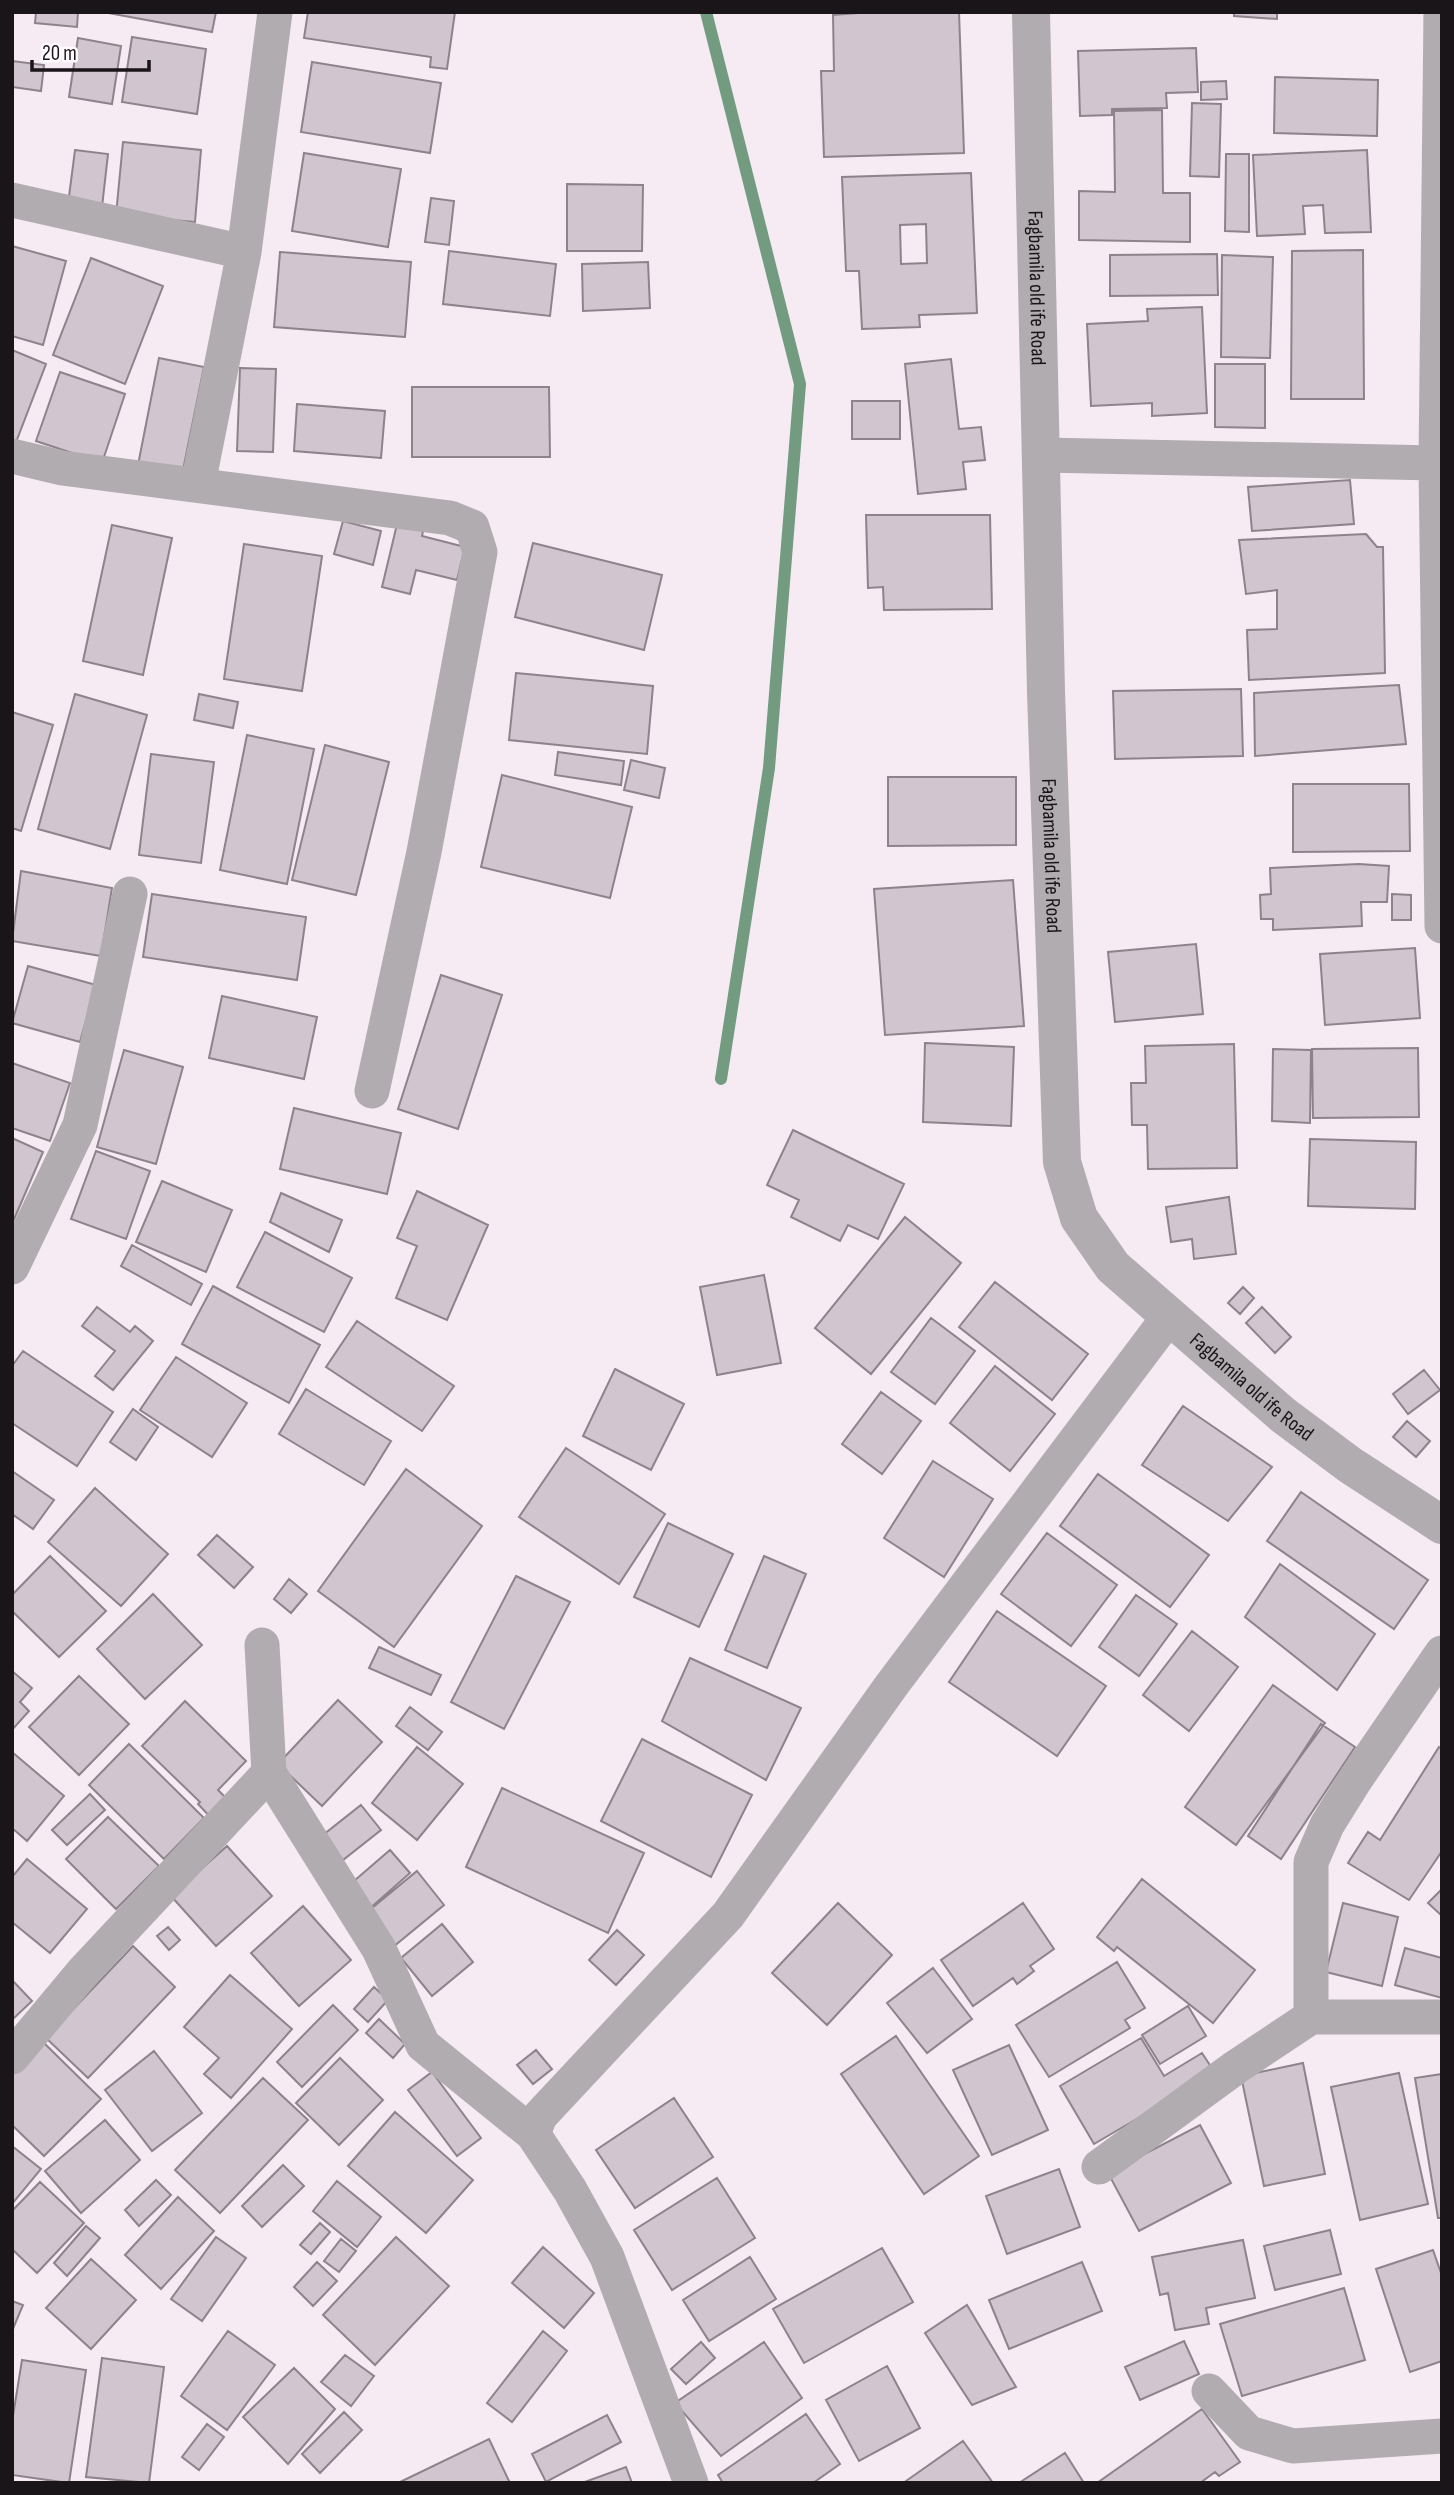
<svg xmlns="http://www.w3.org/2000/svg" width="1454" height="2495" font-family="'Sofia Sans Condensed',sans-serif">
<rect width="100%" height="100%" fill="#f6eaf3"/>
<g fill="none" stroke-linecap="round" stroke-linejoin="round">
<path stroke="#739b7f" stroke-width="12" d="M706,12L800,384L769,768L721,1079"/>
</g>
<path fill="#d1c6cf" stroke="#8e838b" stroke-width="2" fill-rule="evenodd" d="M36,12H78L77,27L35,23Z
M103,12H216L212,32Z
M308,12H455L447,69L430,67L431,57L304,38Z
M871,12H959L964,153L824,157L821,71H834L833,15Z
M1234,12H1277V19L1234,16Z
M132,37L206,49L197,114L122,102Z
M78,38L121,46L112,104L69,97Z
M1196,48L1198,92L1166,93L1167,108L1112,109V115L1080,116L1078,51Z
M12,61L44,65L41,91L12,87Z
M312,62L441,83L430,153L301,132Z
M1275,77L1378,80L1377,136L1274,133Z
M1226,81L1227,99L1201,100V82Z
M1192,103L1221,104L1219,177L1190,176Z
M1162,110L1163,193H1190V242L1079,240V191L1115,192L1114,111Z
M123,142L201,150L195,222L116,215Z
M75,150L108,154L102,207L68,204Z
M1367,150L1371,232L1325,233L1323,205L1303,206L1305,234L1257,236L1253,155Z
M304,153L401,169L388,247L292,231Z
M1226,154H1249V232L1225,231Z
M971,173L977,313L919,315L920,327L862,329L859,271H846L842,177ZM926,224L927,263L901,264L900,225Z
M567,184L643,185L642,251H567Z
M431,198L454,201L449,245L425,242Z
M12,246L66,261L43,345L12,336Z
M1363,250L1364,399H1291L1292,251Z
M449,251L556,264L550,316L443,304Z
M280,252L411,262L405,337L274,327Z
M1217,254L1218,295L1110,296V255Z
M1222,255L1273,257L1270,358L1221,357Z
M91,258L163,286L125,384L53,355Z
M648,262L650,308L583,311L582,264Z
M1202,307L1207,413L1152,416V403L1091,406L1087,324L1148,321L1147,309Z
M12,350L46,364L13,450H12Z
M159,358L204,367L182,475L138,465Z
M951,359L959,429L981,427L985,460L963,462L966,489L918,494L905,364Z
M1215,364H1265V428L1215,427Z
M240,368L276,369L273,452L237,451Z
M60,372L125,394L102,463L36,441Z
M412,387H549L550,457H412Z
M852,401H900V439H852Z
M297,404L385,411L381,458L294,451Z
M1350,480L1354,524L1252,531L1248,487Z
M866,515H990L992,609L884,610L883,587L868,588Z
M398,520L424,527L422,536L465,547L457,580L416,570L410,594L382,587Z
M343,521L381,531L373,565L334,554Z
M112,525L172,538L143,675L83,661Z
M1366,534L1377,547H1383L1385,673L1249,680L1247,630L1277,629V590L1246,594L1239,540Z
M533,543L662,575L644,650L515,617Z
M244,544L322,556L302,691L224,679Z
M516,673L653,686L647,754L509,740Z
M1399,685L1406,744L1255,756L1254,693Z
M1241,689L1243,756L1115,759L1113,691Z
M75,694L147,715L110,849L38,829Z
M199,694L238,702L233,728L194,720Z
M12,712L53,725L21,831L12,828Z
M247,735L314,749L287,884L220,870Z
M325,745L389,762L356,895L292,880Z
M558,752L624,761L621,785L555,775Z
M151,754L214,762L201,863L139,855Z
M631,760L665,768L659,798L624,790Z
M502,775L632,807L610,898L481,867Z
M888,777H1016V845L888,846Z
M1293,784H1409L1410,851L1293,852Z
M1359,864L1389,866L1387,902H1361L1362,926L1273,930V919H1261L1260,895L1271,894L1270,868Z
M21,871L112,888L101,956L12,941Z
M1013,880L1024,1026L885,1035L874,889Z
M152,894L306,917L297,980L143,957Z
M1392,894L1411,895V920H1392Z
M1196,944L1203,1014L1115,1022L1108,952Z
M1415,948L1420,1018L1325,1025L1320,954Z
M28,966L96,985L80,1042L12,1023Z
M441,975L502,995L458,1129L398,1109Z
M222,996L317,1017L304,1079L209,1058Z
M925,1043L1014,1047L1011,1126L923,1122Z
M1234,1044L1237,1168L1148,1169L1147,1125H1132L1131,1083H1146L1145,1046Z
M1418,1048L1419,1117L1313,1118L1312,1049Z
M1273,1049L1311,1050L1310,1123L1272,1121Z
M124,1050L183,1067L156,1164L97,1147Z
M12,1063L70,1083L50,1141L12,1128Z
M294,1108L401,1133L387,1194L280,1169Z
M793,1130L904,1184L878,1239L848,1225L840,1241L791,1217L799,1200L767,1185Z
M12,1138L43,1152L12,1224Z
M1310,1139L1416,1142L1415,1209L1308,1206Z
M96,1151L150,1171L126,1239L71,1219Z
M162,1181L232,1210L206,1272L136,1242Z
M417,1191L488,1225L447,1320L396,1298L417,1246L397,1238Z
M281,1193L342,1220L329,1252L270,1222Z
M1229,1197L1236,1254L1194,1259L1192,1239L1171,1242L1166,1207Z
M905,1217L961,1263L871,1374L815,1328Z
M265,1232L352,1278L324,1332L237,1287Z
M132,1245L202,1284L191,1305L121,1266Z
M764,1275L781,1363L717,1375L700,1287Z
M995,1282L1088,1354L1052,1400L959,1327Z
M213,1286L320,1345L289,1403L182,1344Z
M1243,1287L1254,1298L1240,1314L1228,1303Z
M97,1307L130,1332L135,1326L153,1341L113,1390L95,1376L115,1351L82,1326Z
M1262,1307L1291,1337L1275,1353L1246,1323Z
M931,1318L975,1351L935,1404L891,1372Z
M357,1321L454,1386L422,1431L326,1367Z
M23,1351L113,1412L77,1466L12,1423V1366Z
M176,1357L247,1403L212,1457L140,1410Z
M995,1366L1055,1414L1010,1471L950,1423Z
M615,1369L684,1404L651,1470L583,1436Z
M1424,1370L1440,1390L1408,1414L1393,1394Z
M306,1389L391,1441L364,1485L279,1434Z
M881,1392L921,1421L882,1474L842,1444Z
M1183,1406L1272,1467L1228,1521L1142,1465Z
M133,1409L158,1427L136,1460L110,1442Z
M1407,1421L1430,1441L1416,1457L1393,1437Z
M566,1448L665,1514L619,1584L519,1517Z
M933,1461L993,1499L944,1577L884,1538Z
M406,1469L482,1526L394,1647L318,1591Z
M12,1471L54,1500L33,1529L12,1514Z
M1098,1474L1209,1555L1170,1607L1060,1526Z
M95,1488L168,1554L121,1606L48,1542Z
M1301,1492L1428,1580L1394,1629L1267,1541Z
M668,1523L733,1554L699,1627L634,1597Z
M1047,1533L1117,1585L1071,1646L1001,1594Z
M217,1535L253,1567L234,1588L198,1555Z
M50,1556L106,1611L59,1657L12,1611V1595Z
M764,1556L806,1574L767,1668L725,1650Z
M1280,1564L1375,1634L1337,1690L1245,1617Z
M516,1576L570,1602L504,1729L451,1702Z
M289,1579L307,1594L291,1613L274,1599Z
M153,1594L202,1645L145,1699L97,1649Z
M1136,1595L1177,1624L1139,1676L1099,1647Z
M997,1611L1106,1686L1057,1756L949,1682Z
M1192,1631L1238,1667L1189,1731L1143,1695Z
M379,1647L441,1675L431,1695L369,1668Z
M690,1658L801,1708L766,1780L662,1721Z
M12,1671L32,1688L20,1702L29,1711L12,1730Z
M79,1676L129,1724L79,1775L29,1727Z
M1273,1685L1325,1723L1236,1845L1185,1807Z
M338,1700L382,1742L322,1806L278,1764Z
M185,1701L246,1761L218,1790L231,1803L214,1821L198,1804L200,1802L142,1746Z
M410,1707L442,1732L428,1750L396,1726Z
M1321,1724L1355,1747L1281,1859L1248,1836Z
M642,1739L752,1795L711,1877L601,1821Z
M129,1744L204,1818L164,1859L89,1785Z
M417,1747L463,1784L417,1840L372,1803Z
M1439,1747L1442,1749V1851L1409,1900L1348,1863L1368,1832L1380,1840Z
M12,1752L64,1796L27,1841L12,1828Z
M502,1788L644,1853L608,1933L466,1867Z
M90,1794L105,1810L67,1845L52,1830Z
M361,1805L381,1830L343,1860L323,1835Z
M108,1817L159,1866L116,1909L66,1859Z
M227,1846L272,1896L216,1946L171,1896Z
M390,1850L410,1873L368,1910L347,1887Z
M27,1859L87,1909L50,1953L12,1922V1877Z
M417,1871L444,1905L393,1947L366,1913Z
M1142,1879L1255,1970L1213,2023L1117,1947L1114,1951L1097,1937Z
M1442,1889V1916L1428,1903Z
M838,1903L892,1955L827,2025L772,1973Z
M1023,1903L1054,1949L1030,1966L1034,1971L1017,1984L1013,1978L973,2006L941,1960Z
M1343,1903L1398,1917L1382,1986L1326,1972Z
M303,1906L351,1960L299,2006L251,1953Z
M442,1924L473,1962L432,1996L401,1958Z
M168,1927L180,1940L169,1950L157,1936Z
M617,1930L644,1955L616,1985L589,1960Z
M133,1946L175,1987L88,2078L46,2038Z
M1405,1948L1442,1958V1998L1395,1985Z
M1117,1962L1145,2008L1125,2020L1130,2028L1049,2077L1016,2025Z
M933,1968L972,2019L927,2053L887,2003Z
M230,1975L292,2029L231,2098L204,2074L219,2058L184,2027Z
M12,1980L32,2001L12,2020Z
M374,1987L388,2000L368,2022L354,2009Z
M333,2005L358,2030L302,2087L277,2062Z
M1188,2006L1206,2036L1160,2064L1142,2035Z
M379,2019L405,2044L393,2058L366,2033Z
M896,2036L979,2156L924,2194L841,2074Z
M1141,2038L1164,2076L1202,2053L1215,2073L1094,2144L1060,2086Z
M44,2043L101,2099L44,2156L12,2125V2075Z
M1009,2045L1048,2130L992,2155L953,2070Z
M536,2050L552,2069L533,2084L517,2065Z
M154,2051L202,2113L152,2151L105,2090Z
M340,2058L383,2100L339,2145L296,2103Z
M1303,2063L1325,2174L1264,2186L1241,2076Z
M432,2072L481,2138L457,2156L408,2090Z
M1399,2073L1428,2204L1360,2220L1331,2087Z
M1442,2074V2218H1438L1415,2078Z
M263,2078L308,2120L220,2213L175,2170Z
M674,2098L713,2157L635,2208L596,2150Z
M395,2112L473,2180L426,2233L348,2166Z
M105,2120L140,2160L81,2213L45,2171Z
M1200,2125L1231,2183L1139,2231L1108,2173Z
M12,2146L41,2169L12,2204Z
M283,2165L304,2186L262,2227L242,2206Z
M1059,2169L1080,2227L1007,2254L986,2196Z
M717,2178L755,2238L672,2290L634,2230Z
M156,2180L171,2195L139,2226L125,2210Z
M337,2181L381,2217L357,2247L313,2211Z
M40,2182L84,2223L37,2273L12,2249V2211Z
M178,2197L214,2231L161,2289L125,2255Z
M320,2223L330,2232L311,2254L300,2245Z
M86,2226L100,2238L67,2276L54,2263Z
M1330,2230L1341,2274L1275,2290L1264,2246Z
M216,2237L246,2258L202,2321L171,2299Z
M396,2237L449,2286L375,2365L323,2315Z
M341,2239L356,2251L339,2272L324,2261Z
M1243,2240L1255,2298L1206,2308L1209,2324L1175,2330L1168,2293L1160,2295L1152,2257Z
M543,2247L594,2293L564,2328L512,2283Z
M882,2248L913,2302L804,2363L773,2309Z
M1433,2250L1442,2276V2361L1410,2372L1376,2269Z
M750,2257L776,2299L709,2341L683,2300Z
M91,2259L136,2300L91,2349L46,2308Z
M317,2262L337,2281L313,2306L294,2287Z
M1082,2262L1102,2311L1009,2349L989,2300Z
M1344,2288L1365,2360L1242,2396L1220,2324Z
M12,2301L23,2305L12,2331Z
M967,2305L1016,2387L972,2405L925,2333Z
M228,2331L275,2365L227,2430L181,2396Z
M543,2331L567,2351L512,2422L487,2403Z
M1184,2341L1199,2374L1140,2400L1125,2367Z
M701,2342L715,2358L686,2384L671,2369Z
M764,2342L802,2398L721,2456L675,2403Z
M345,2355L374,2376L351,2406L321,2382Z
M102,2358L164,2367L149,2483L86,2477Z
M22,2360L86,2370L69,2483L12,2475V2422Z
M887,2366L920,2428L859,2461L826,2400Z
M294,2368L335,2409L288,2464L243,2417Z
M1202,2409L1240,2462L1219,2476L1215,2472L1200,2483H1097Z
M344,2412L362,2430L320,2473L302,2454Z
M806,2414L840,2464L813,2483H723L718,2475Z
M607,2415L621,2442L546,2482L532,2454Z
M207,2424L224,2437L199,2470L182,2457Z
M489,2439L510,2483H398Z
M963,2441L993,2483H907L906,2481Z
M1065,2453L1084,2483H1019Z
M626,2467L632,2483H582Z"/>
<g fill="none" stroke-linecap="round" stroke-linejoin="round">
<path stroke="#b1acb0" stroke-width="35" d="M1441,12L1436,463L1442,926
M12,200L244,252
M1043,455L1436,463
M12,456L62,468L450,518L472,527L480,552L424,852L372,1091
M198,484L244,252L275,12
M12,1267L80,1125L130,894
M262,1645L269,1773L379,1949L423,2045L533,2134L570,2190L607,2257L691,2483
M1311,2017H1442
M12,2057L83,1972L269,1773
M533,2134L540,2116L728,1915L891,1686L1168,1318
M1099,2167L1236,2067L1311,2017V1862L1327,1825L1355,1780L1442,1653
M1209,2391L1249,2433L1293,2446L1442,2436"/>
<path stroke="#b1acb0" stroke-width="38" id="s1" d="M1031,12L1046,692L1062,1162L1079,1218L1113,1267L1283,1415L1350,1465L1442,1525"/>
</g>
<g text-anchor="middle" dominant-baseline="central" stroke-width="7" stroke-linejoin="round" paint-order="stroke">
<g font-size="21" fill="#191518" stroke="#fefafd">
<text stroke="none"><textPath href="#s1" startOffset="276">Fagbamila old ife Road</textPath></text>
<text stroke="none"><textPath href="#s1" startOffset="844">Fagbamila old ife Road</textPath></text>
<text stroke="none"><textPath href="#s1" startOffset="1452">Fagbamila old ife Road</textPath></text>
</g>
</g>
<rect width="1454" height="2495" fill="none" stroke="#191518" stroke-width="28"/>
<path d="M32 60v10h117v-10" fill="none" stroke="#191518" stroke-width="3.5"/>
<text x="42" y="60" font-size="21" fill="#191518" stroke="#fefafd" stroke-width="5" paint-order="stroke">20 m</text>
</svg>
